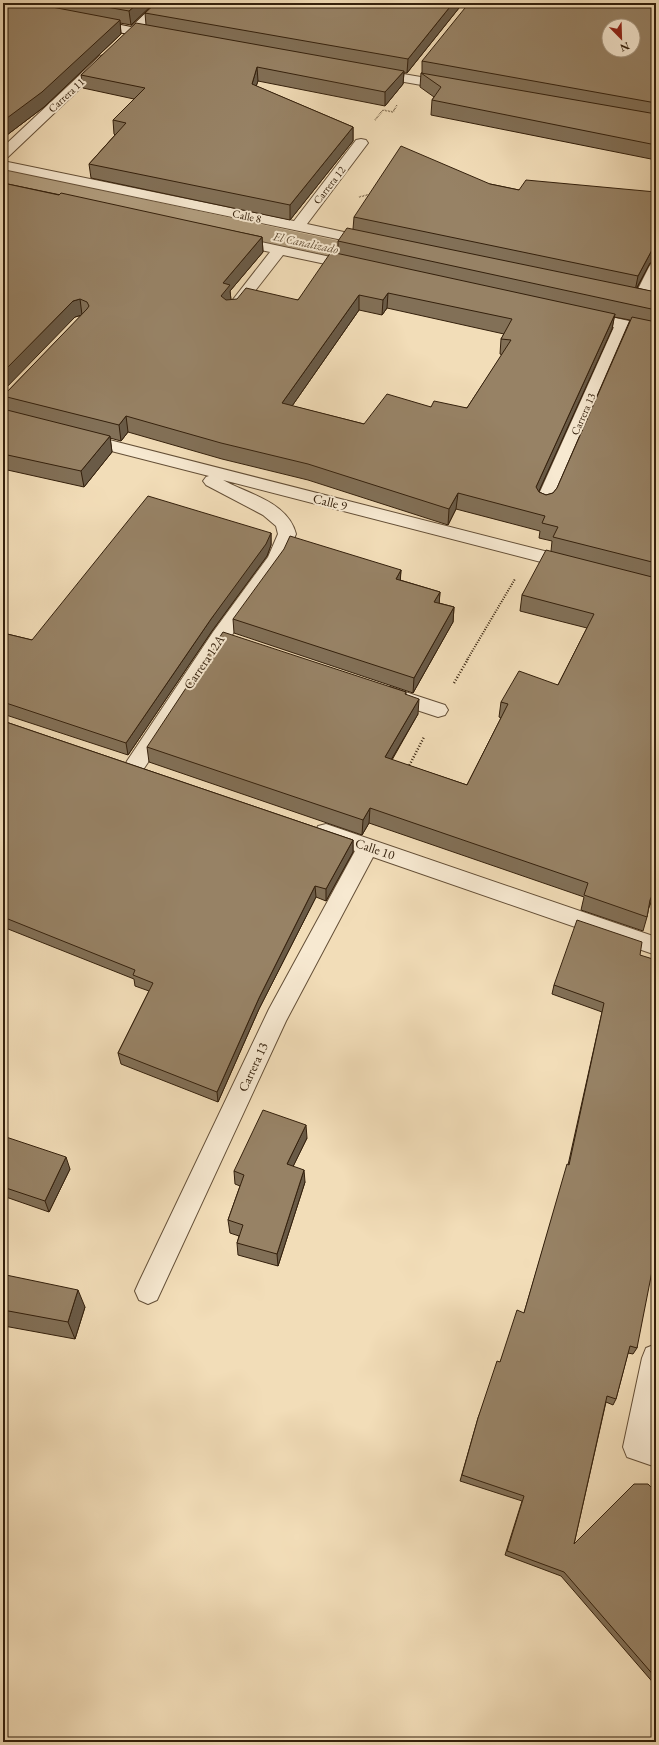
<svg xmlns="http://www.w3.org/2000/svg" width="659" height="1745" font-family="'EB Garamond',serif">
<rect width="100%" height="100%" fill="#f2ddb8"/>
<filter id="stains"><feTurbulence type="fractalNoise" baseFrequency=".005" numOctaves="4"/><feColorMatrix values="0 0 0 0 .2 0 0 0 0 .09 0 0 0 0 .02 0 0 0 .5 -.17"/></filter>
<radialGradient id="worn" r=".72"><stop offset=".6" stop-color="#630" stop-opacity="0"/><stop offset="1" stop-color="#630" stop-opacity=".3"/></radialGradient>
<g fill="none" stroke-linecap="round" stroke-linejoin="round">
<path fill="#b19d7e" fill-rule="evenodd" d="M3,169L400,254L411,256L416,263L411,270L400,272L3,187Z"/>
<defs>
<path id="street" d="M104,55L110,59L108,62L8,157L3,158V147L100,56Z
M374,69L450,82L456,86L450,90L370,76L368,73Z
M361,139L366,140L368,143L307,224L376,239L378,242L376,245L371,246L3,169V161L294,221L356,140Z
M233,236L354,262L359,263L361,266L359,269L354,270L283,255L237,314H227L224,311L270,252L228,243L226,240L228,237Z
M656,263C656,278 655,289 646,302H636L633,299L649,267L651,264Z
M584,311L656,327V337L628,331L553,503L550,507L544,509L538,507L535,503L614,327L579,319L576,316L579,313Z
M82,433L572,558L579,560L581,564L579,568L572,570L223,480C248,494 288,502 296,534L283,563L227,642L141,773L134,775L127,773L124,767L127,761L213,632L268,557L278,534L276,526L263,515L206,485L203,481L206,477L209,476L76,442L74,438L76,434Z
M390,687L445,705L448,710L445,715L438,717L383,699L380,694L383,689Z
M326,824L656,937V955L373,857L286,1021L157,1300L148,1304L139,1300L135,1291L139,1282L269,1009L355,851L318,838L315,832L318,826Z
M656,1344V1425L653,1438L656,1439V1467L627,1457L623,1447L642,1358L646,1348Z"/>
<path id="secondary" d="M156,3H169L138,34L134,35L91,27L85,23L91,19L131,27Z"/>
</defs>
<use href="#street" stroke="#644f37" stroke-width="2"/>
<use href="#secondary" stroke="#34200c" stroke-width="2"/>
<path stroke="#34200c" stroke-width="1.5" stroke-dasharray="0.5 1" stroke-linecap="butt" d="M375,120L383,110L393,112L397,105
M359,197L371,194"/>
<path stroke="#34200c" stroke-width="2" stroke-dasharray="1 1.5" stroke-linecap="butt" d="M467,660L515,579"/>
<path stroke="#34200c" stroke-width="2.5" stroke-dasharray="1 2" stroke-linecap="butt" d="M454,683L468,659
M408,768L424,737"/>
<use href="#street" fill="#f7e9d1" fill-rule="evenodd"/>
<use href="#secondary" fill="#f7e9d1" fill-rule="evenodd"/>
</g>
<path fill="#827057" stroke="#34200c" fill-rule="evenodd" d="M3,3H154L131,25L120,23L121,34L44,107L3,138Z
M463,3L407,73H404L403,84L385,106L258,81L256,86L353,127V141L290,220L91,178L89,164L115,135L114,134L113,120L134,99L83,88L81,75L146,25L145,13Z
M656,3V160L431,115L432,100L434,97L420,87L421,73H422V61Z
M3,183L262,237L263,252L230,291L231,300H298L338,253V241L353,229L354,217L490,184L519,190L656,192V262L650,263L637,288L653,292L656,278V891L649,907L647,917L643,931L581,910L584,897L369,823L362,835L149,762L147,747L406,692V694L418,714L392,760L467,785L501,718L499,717L501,702L558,685L587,628L520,611L522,595L551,551L552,541L539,538L540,531L456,509L448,525L308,480L222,459L128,432L121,441L110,438L112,452L84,487L3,469V393H6L82,315L75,317ZM387,308L504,334L501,339L500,354L502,355L467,408L431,407L364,424L292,406L359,310L382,315ZM614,317L630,320L557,488L553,493L546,495L539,492V491L612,329Z
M271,533V545L267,556L212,631L128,755L3,714V633L32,640Z
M401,570L400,580L440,592L439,603L454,607L453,622L413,693L234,633L233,619Z
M3,721L353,840V852L326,901L316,897L259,1009L218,1102L121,1064L118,1053L149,991L135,986L134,979L3,927Z
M640,955L637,1348L633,1354L628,1353L616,1399L613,1405L606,1402L574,1544L656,1492V1686L561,1576L505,1555L522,1501L460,1481L478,1418L500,1362L524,1313L568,1165L602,1012L552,994L554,985Z
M3,1136L70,1169L49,1212L3,1196Z
M307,1138L293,1166L305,1182L278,1266L238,1255L237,1243L239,1236L230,1233L228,1220L240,1186L235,1184L234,1171Z
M3,1283L85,1307L75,1339L4,1326L3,1325Z"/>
<path fill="#6a5b47" stroke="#34200c" d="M138,3H154L131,25L129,11Z
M453,3H463L407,73L408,59Z
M120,20L121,34L44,107L3,138V121Z
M257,67L258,81L252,98V84Z
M404,71L403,84L385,106V92Z
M353,127V141L290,220V205Z
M262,237L263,252L230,291L231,300L222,311L221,296L223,283Z
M656,247V262L650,263L635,291L638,276L653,248Z
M388,293L387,308L382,315L383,300Z
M359,295V310L283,419L282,403Z
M80,299L82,315L75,317L3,391V372L73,301Z
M615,314L612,329L534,502L536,487Z
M126,416L128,432L121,441L119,425Z
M110,436L112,452L84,487L81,471Z
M458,493L456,509L448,525L449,509Z
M271,533V545L267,556L212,631L128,755L126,743L211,619Z
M401,570L400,585L396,579Z
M440,592L439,606L434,602Z
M454,607L453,622L413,693L414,678Z
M419,699L418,714L384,772L385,757Z
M370,808L369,823L362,835L363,820Z
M353,840V852L326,901V889Z
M315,886L316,897L259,1009L218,1102L217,1092L259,998Z
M656,887V891L646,914L650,900Z
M306,1125L307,1138L288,1177L287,1164Z
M66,1157L70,1169L49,1212L45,1201Z
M304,1170L305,1182L278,1266L277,1254Z
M78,1290L85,1307L75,1339L68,1322Z"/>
<path fill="#978265" stroke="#34200c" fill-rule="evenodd" d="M3,3H31L120,20L42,92L3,121Z
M84,3H138L129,11Z
M156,3H453L408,59L145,13Z
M469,3H656V103L422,61ZM609,26H633V50H609Z
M136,23L404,71L385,92L257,67L252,84L353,127L290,205L89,164L126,123L113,120L145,88L81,75Z
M421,73L656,114V145L432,100L441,87Z
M401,146L490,184L519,190L526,180L656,192V247L653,248L638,276L354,217Z
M3,183L59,195L61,193L262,237L223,283L230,285L221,296L226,300L237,299L246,288L298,300L331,252L615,314L536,487L539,492L546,495L553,493L557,488L632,317L656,322V563L553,537L558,527L542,523L545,516L458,493L449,509L308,464L221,443L126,416L119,425L3,396V393H6L87,309L89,306L87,302L80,299L73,301L3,372ZM388,293L512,319L501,339L511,340L467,408L434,401L431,407L387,394L364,424L282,403L359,295L383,300Z
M347,228L656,292V310L338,241Z
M3,409L110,436L81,471L3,454Z
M148,496L271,533L266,544L211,619L126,743L3,702V633L32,640Z
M290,536L401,570L396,579L440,592L434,602L454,607L414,678L233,619L284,549Z
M546,550L656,578V887L650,900L647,917L584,895L588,883L370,808L363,820L147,747L223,632L406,692L405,694L419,699L385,757L467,785L508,704L501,702L519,671L558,685L594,614L522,595Z
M3,721L353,840L326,889L315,886L259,998L217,1092L118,1053L153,983L133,975L135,970L3,917Z
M577,920L642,942L640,955L656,960V1251L637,1348L630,1346L616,1399L607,1396L574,1544L634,1484H648L656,1492V1678L564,1572L507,1551L524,1496L462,1475L478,1418L497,1361L500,1362L517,1310L524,1313L567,1164L569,1165L604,1003L554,985Z
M263,1110L306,1125L287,1164L304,1170L277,1254L237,1243L243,1225L228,1220L244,1175L234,1171Z
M3,1136L66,1157L45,1201L3,1187Z
M6,1275L78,1290L68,1322L3,1310V1283Z"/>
<g text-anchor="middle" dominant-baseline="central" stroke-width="4" stroke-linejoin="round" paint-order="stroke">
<g font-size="11" fill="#34200c" stroke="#f7e9d1">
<text transform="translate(66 95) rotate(-43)">Carrera 11</text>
<text transform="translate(329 185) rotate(-52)">Carrera 12</text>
<text transform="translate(247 216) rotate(12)">Calle 8</text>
<text transform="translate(583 414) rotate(-66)">Carrera 13</text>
</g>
<g font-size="12" font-style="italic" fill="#604c34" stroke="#f7e9d1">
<text transform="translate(306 243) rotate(12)">El Canalizado</text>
</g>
<g font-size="13" fill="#34200c" stroke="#f7e9d1">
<text transform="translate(330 502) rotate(14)">Calle 9</text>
<text transform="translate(204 662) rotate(-56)">Carrera 12A</text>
<text transform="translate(375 849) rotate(19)">Calle 10</text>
<text transform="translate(253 1067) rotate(-65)">Carrera 13</text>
</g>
</g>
<rect width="659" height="1745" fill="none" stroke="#f2ddb8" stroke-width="16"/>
<rect x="4" y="4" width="651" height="1737" fill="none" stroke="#34200c" stroke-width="2"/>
<rect x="8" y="8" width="643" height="1729" fill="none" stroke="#34200c"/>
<g transform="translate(621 38) rotate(157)"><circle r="19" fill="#f7e9d1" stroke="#a99982"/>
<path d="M0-3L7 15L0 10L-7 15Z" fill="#8f2418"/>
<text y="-6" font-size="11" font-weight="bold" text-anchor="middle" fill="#34200c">N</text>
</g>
<rect width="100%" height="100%" filter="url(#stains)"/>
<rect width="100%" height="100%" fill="url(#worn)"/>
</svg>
